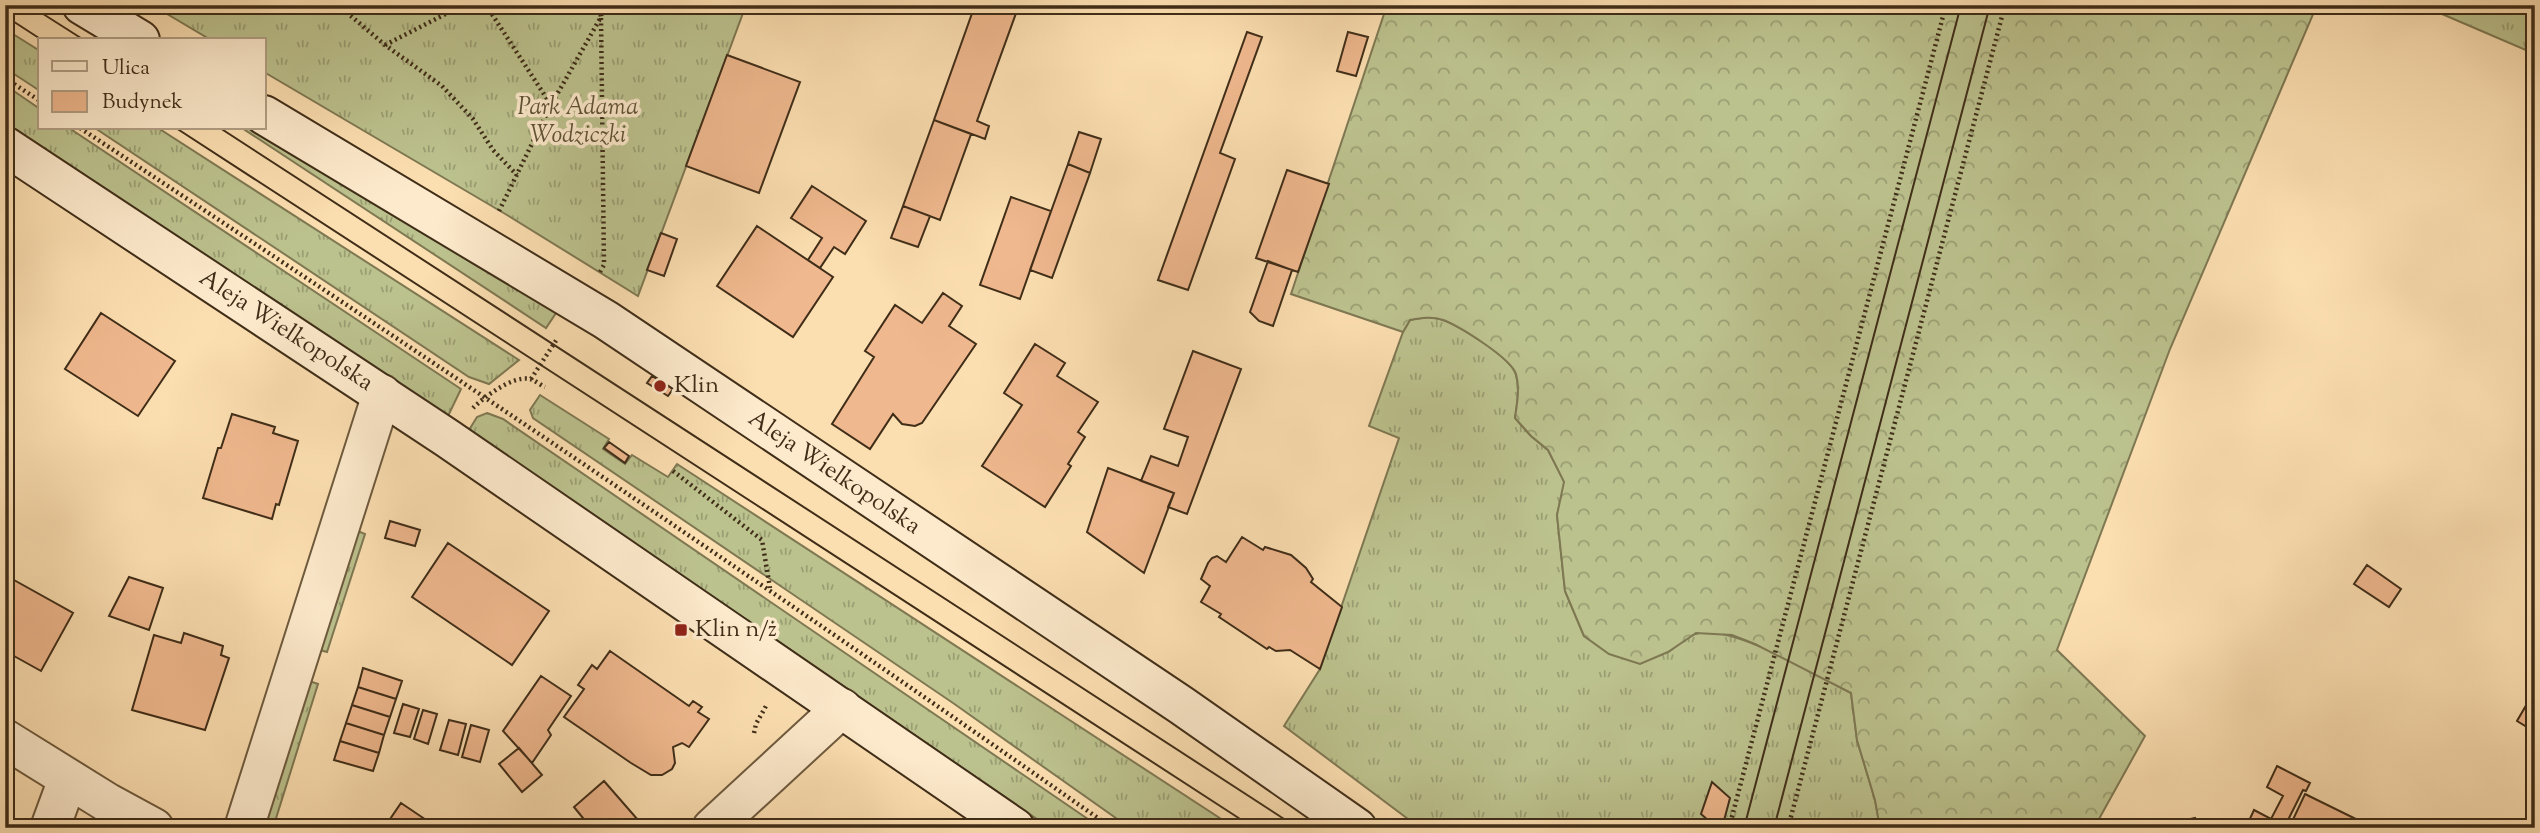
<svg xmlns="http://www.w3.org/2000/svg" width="2540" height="833" font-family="'Sorts Mill Goudy',serif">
<defs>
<pattern id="grass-tufts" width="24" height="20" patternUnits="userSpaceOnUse" patternTransform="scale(1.75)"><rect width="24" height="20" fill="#bcc28e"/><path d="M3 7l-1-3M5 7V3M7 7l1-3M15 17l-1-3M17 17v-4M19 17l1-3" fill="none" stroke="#9a9e73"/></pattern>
<pattern id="forest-crowns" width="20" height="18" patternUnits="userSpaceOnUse" patternTransform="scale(1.75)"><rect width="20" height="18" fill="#bcc28e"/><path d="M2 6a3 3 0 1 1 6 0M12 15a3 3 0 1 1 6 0" fill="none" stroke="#9a9e73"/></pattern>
</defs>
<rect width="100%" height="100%" fill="#fcdfb1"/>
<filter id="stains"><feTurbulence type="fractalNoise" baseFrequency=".00286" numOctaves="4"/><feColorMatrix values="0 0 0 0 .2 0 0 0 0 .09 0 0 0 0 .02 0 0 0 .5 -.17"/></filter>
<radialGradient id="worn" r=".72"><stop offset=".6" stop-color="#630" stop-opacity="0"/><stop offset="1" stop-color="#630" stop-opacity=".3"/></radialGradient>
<path fill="url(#grass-tufts)" stroke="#7e7853" stroke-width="2" d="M152,5H746L638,296L507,215L264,72V40H211Z
M2421,5H2535V54Z
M5,29L40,51V91L5,68Z
M5,85L40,109V128H69L461,389L448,416L5,123Z
M95,128H158L519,360L489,384L469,377Z
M242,128H253L558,310L546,328Z
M1427,317C1433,318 1438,318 1443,320C1460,326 1512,358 1516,375C1520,389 1517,404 1515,418L1531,436L1548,450L1565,482L1557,515L1565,591L1584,636L1668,652C1676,647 1686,637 1695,634C1730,622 1818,676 1851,693L1857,740L1875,800L1880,828H1420L1284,726L1320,669L1399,438L1369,426L1403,332L1410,320Z
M540,395L609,439L603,449L625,464L632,455L668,477L677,464L1235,828H1130L953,703L533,418L530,410Z
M487,413L503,419L1101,828H1050L469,430L477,417Z
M353,529L365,534L327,652L316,649Z
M306,680L318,684L273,828H260Z"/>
<path fill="url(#forest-crowns)" stroke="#7e7853" stroke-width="2" d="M1387,5H2317L2170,349L2057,650L2145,736L2094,828H1880L1875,800L1857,740L1851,693L1755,644L1732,635L1696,633L1668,652L1640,664L1609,654L1584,636L1565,591L1557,515L1564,482L1548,450L1531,436L1515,418C1517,404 1520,388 1516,374C1511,358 1459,326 1443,320C1432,316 1421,318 1410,320L1403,332L1291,294Z"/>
<path fill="#f0b88e" stroke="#3f2d18" stroke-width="2" d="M975,5H1019L977,121L989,126L985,139L934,120Z
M1247,32L1262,37L1220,153L1235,159L1188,290L1158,280Z
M1348,32L1368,37L1356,76L1337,71Z
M727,55L800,82L759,193L686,166Z
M934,120L971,134L940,220L903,206Z
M1079,132L1101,139L1090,173L1068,164Z
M1068,164L1090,173L1052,278L1030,270Z
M1287,170L1329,184L1298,272L1256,258Z
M812,186L866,221L845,254L834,247L820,268L808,260L822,238L791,218Z
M1011,197L1051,211L1020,299L980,285Z
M903,206L930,216L918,247L891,238Z
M757,226L833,277L793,337L717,286Z
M661,233L677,239L664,276L647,270Z
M1268,261L1292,270L1273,326L1259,321L1250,312Z
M943,293L962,306L949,326L976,344L922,423L915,426L902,424L893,414L870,449L832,424L874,357L865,351L895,305L922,323Z
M101,313L175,361L138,416L65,369Z
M1035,344L1065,363L1057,376L1098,402L1078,432L1085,437L1068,464L1071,466L1045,507L982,466L1022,405L1004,393Z
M1193,351L1241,369L1187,514L1168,507L1174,493L1141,481L1151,456L1178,466L1188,437L1164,429Z
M652,376L673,389L668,396L647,383Z
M232,414L275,427L273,433L298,441L279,505L276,504L272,519L203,498L218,448H221Z
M609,442L629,456L625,463L604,448Z
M1108,468L1174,493L1144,573L1087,532Z
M390,521L420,530L415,546L385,538Z
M1242,537L1263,550L1265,547L1291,555L1306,568L1313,579L1311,582L1342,607L1320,669L1290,650L1276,651L1269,647L1267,649L1219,617L1221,614L1201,602L1210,586L1201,579L1208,563L1212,558L1217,556L1226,562Z
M448,543L549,611L512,665L412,597Z
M2367,565L2401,589L2389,607L2354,584Z
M5,575L73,613L41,671L5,651Z
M129,577L163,588L149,630L109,616Z
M184,633L223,646L221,655L229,658L205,730L132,710L154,635L181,643Z
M610,651L689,706L693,701L702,707L698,712L709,719L689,747L682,743L673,747L675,763L672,769L662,775H651L631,763L564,717L584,689L578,685L592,665L597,669Z
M363,668L402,681L396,699L358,687Z
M541,676L571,696L548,730L551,735L532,763L503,731Z
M358,687L396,699L390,717L352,705Z
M2535,690V732L2517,721Z
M403,704L419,709L410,737L394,733Z
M352,705L390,717L384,735L346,723Z
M423,710L437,714L428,744L414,739Z
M449,720L466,724L458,755L440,750Z
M346,723L384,735L379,753L340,741Z
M471,725L489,730L480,762L462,757Z
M340,741L379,753L373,771L334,760Z
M519,748L542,775L522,792L499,764Z
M2277,766L2310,783L2306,791L2303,790L2284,828H2252L2247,825L2254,810L2271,819L2283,796L2267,787Z
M604,781L645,828H591L574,807Z
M1712,782L1730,798L1722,828H1717L1701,814Z
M2305,794L2362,822L2359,828H2289Z
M401,803L438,828H384Z
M2195,818L2197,828H2149Z"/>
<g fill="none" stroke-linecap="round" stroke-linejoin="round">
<defs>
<path id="street" d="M5,739L108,803L154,828
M50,828L68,779
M244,828L382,394
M712,828L842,708"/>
<path id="secondary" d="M82,5L140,40
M264,115L606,320L1181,705L1357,828
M5,146L447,438L1015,828"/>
</defs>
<use href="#street" stroke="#6e5a3e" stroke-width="42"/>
<use href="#secondary" stroke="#3f2d18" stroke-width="42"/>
<path stroke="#3f2d18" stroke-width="4.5" stroke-dasharray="2 3.5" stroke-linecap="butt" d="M338,5L385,45L442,86L473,119L493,150L517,175
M486,5L551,105
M385,45L463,5
M5,78L40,101
M80,128C427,357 772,589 1112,828
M499,211L551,105L601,17L599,5
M600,272L604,265L601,17L605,5
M531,379L557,339
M473,408C484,397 513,375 530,379C535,380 540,385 545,387
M673,471L762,540L770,588
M754,733L756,724L766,706
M1729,828L1946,5
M1788,828L2005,5"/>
<use href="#street" stroke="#fdeacc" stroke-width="38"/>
<use href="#secondary" stroke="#fdeacc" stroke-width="38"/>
<path stroke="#3f2d18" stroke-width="2" d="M29,5L84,40
M5,16L42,40
M176,128L1254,828
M220,128L1298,828
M1744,828L1961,5
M1774,828L1990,5"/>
</g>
<g fill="#8f2418" stroke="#fdeacc" stroke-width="2.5">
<circle cx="660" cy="386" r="7"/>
<rect x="674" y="623" width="14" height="14" rx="3.5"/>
</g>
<g text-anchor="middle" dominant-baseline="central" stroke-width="7" stroke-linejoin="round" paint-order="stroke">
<g font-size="24" font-style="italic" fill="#5e5236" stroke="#fdeacc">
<text x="578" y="108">Park Adama<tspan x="578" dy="28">Wodziczki</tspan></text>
</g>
<g font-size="24" fill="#3f2d18" stroke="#fdeacc">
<text transform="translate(286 331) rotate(33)">Aleja Wielkopolska</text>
<text transform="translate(834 473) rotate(34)">Aleja Wielkopolska</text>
</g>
<g font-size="24" fill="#3f2d18" stroke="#fdeacc" text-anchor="start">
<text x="674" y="386">Klin</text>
<text x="695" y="630">Klin n/ż</text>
</g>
</g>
<rect width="2540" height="833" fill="none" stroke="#fcdfb1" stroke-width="28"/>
<rect x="7" y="7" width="2526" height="819" fill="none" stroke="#3f2d18" stroke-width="3.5"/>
<rect x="14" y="14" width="2512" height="805" fill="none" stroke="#3f2d18" stroke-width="2"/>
<rect x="38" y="38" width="228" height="91" fill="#fdeacc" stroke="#b19e84" stroke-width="2"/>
<rect x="52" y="61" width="35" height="10" fill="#fdeacc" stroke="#b19e84" stroke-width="2"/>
<text x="102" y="74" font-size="21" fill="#3f2d18">Ulica</text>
<rect x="52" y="91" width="35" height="21" fill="#f0b88e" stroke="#b19e84" stroke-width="2"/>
<text x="102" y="108" font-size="21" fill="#3f2d18">Budynek</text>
<rect width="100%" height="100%" filter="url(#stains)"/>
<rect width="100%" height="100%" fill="url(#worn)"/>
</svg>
